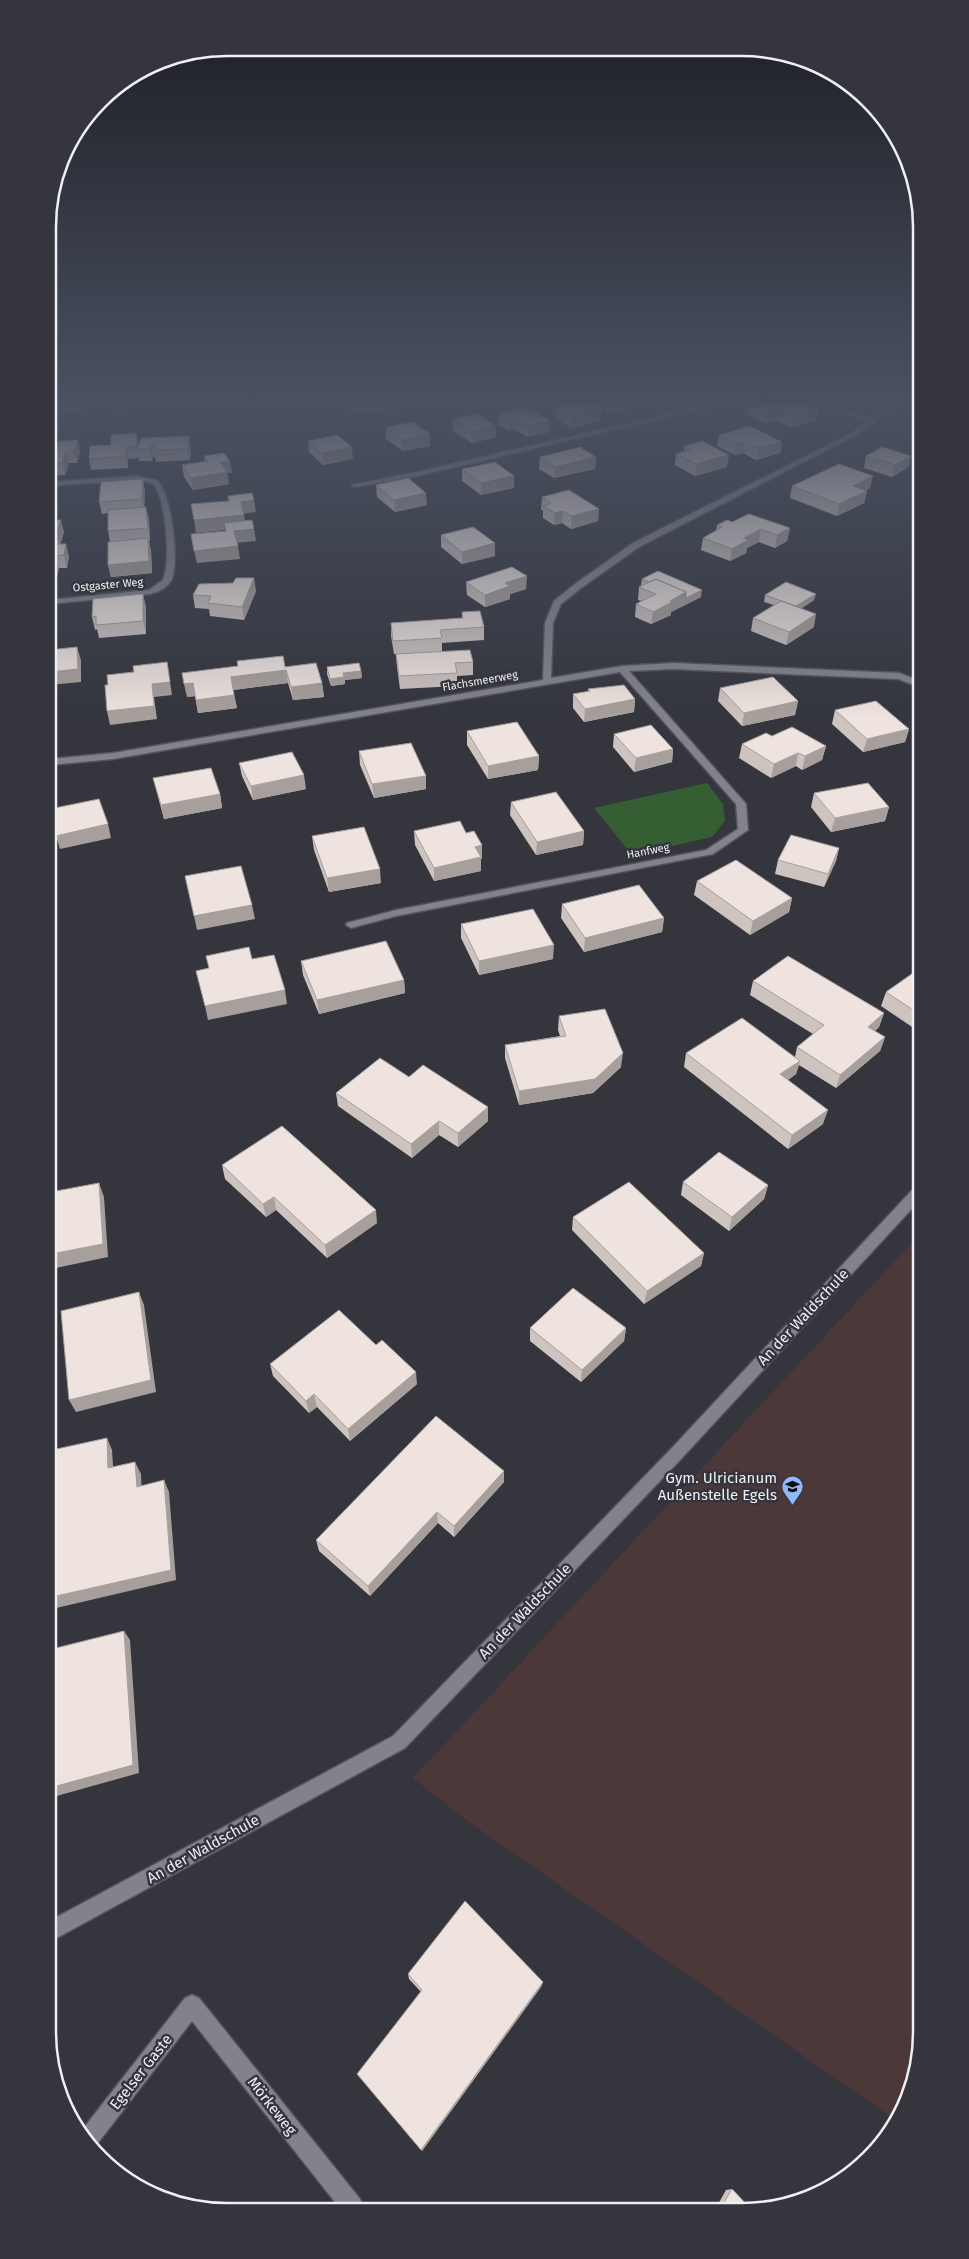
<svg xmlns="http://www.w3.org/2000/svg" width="969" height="2259" font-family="'Fira Sans',sans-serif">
<rect width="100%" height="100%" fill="#34353d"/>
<path fill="#4c3739" d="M919,1235L921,2043L912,2090L895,2120L459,1815L413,1778Z"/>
<path fill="#365e33" d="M707,783L723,804L725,821L712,837L632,855L594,808Z"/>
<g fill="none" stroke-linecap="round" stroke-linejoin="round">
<defs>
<path id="minor" d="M721,402H732L417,476L354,487L351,485L417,472Z
M812,402H821L872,419L890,402H897L875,422L854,436L639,547L581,588L561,604L553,623L551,678L622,666L673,663L899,673L917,680V686L898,679L673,669L629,671L746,804L748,830L713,854L396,916L351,928L346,925L347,923L396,910L706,850L738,829L736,804L620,672L113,759L50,765V759L113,753L543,680L545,623L554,601L575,584L633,543L850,434L868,421Z
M136,476L156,480C172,492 179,560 172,579C168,587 159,592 150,594L49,604V600L149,590L163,580C171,560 166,502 154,484L136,480L49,486V482Z
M919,1187V1201L681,1459L405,1748L53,1940V1919L393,1736L671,1449L914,1188Z
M192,1995L199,1998L360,2199L363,2207H339L192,2021L94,2148L83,2129L185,1998Z"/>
</defs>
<use href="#minor" stroke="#53535a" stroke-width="3"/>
<use href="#minor" fill="#82828c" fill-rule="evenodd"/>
</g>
<path fill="#cdc3bf" d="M108,402H150L120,410Z
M345,402H405V407L355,414Z
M593,402H641V406L610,413L593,404Z
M748,402L818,410L816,421L790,427L777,421L765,423L747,414Z
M527,407L549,432L528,437L514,429L508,431L498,424V413Z
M556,407L602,409L601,420L571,428L556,418Z
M452,419L496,426V437L472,443L453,431Z
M386,427L430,446L403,451L386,439Z
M136,433L138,444L141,438L191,448L190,460L156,462L155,457H153L152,461H139L138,457V458L128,459V468L91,470L89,459L111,445Z
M719,435L782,442L780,453L756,460L743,453L735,455L717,446Z
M59,441L80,452L77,463H69L65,475H49V449H55Z
M308,441L353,459L323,465L309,452Z
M684,446L727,467L695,476L675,465L676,454L684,452Z
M204,456L232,473H227L229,484L193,490L184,477L182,465L205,461Z
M866,456H911L908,467L892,477L864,468Z
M540,457H596L595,469L554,478L539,469Z
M462,469L514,488L481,495L462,481Z
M376,485L427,505L395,512L377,497Z
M792,486L870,488L866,490L867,491L864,503L837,516L790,498Z
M145,491L144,507L149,519L150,541H149L151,551L152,573L111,577L108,565L110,541L108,531V513L102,514L99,502Z
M542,497L599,509L598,521L571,529L562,523L554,525L543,518V511L541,509Z
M49,520L64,532L60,544L69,556L67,568H59L56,580H49V548L55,547H49Z
M732,522L790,528L787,541L775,548L759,542L747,548L746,553L730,561L701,550L703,538L716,531L717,525Z
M441,535L495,556L462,564L441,547Z
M642,579L701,597L671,612V615L651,624L635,617L636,604L642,601L638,600L639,587L641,585Z
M466,582L526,589L510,594V599L485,607L467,595Z
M256,591L244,620L210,616L209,609L195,608L193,595Z
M765,595L814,600L802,608L814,627L786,645L751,631L753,618L774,605L764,602Z
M146,607V634L99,638L97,629L95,630L92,617Z
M462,612L484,627V640L442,643V652L394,654L391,636V623L462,618Z
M396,654L473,662V675L457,676V686L400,689L397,667Z
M285,667L322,683L324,697L293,700L288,683L233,690L237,708L198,713L195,696L187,697Z
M327,667L361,671L362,678L345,680V684L331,686L327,674Z
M720,688L798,701L795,715L742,726L718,701Z
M588,689L635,699L634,712L584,722L573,708V694L588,692Z
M835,710L909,729L905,742L863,752L832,724Z
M467,731L539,756L538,770L488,779L467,745Z
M614,734L673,749L672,762L634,772L613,747Z
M772,736L826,746L822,760L802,770L796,766L771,778L739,758L742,744Z
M359,751L426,789L374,798L360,765Z
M239,763L306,789L253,800L242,776Z
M153,778L220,794L222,808L164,819Z
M814,793L889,807L885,821L831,832L811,807Z
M511,802L584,831L583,845L536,855L510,815Z
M414,831L466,833L482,845V859H481V871L434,881L415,845Z
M312,836L381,883L329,892L314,850Z
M839,848L836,861L824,887L775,874L778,860Z
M697,881L792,898L789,912L750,935L694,895Z
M562,904L664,918L662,932L584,952L561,918Z
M461,924L553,959L479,975L461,938Z
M301,961L404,980L405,993L319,1014L303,975Z
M918,972V1031L881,1006L886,992Z
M753,981L884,1013L879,1027L875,1031L885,1037L880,1051L836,1088L799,1065L796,1074L788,1080L823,1124L788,1149L684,1067L686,1053L795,1057L797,1047L813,1034L750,995Z
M559,1016L621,1067L593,1093L519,1105L505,1058V1045L560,1036L558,1030Z
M409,1077L488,1107V1121L458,1147L439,1135L412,1158L338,1106L336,1093Z
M222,1165L377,1223L327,1258L276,1210L266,1217L225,1179Z
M683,1182L768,1185L764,1199L729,1231L681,1195Z
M573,1217L704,1253L701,1266L644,1304L572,1230Z
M530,1328H626L624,1341L581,1382L530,1341Z
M270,1364L417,1384L350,1441L317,1407L309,1413L273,1376Z
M504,1482L454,1537L438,1523L370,1596L319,1551L316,1540Z
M408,1974L543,1982L541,1987L422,2151L421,1992L409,1979Z
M732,2189L748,2206H717L726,2190Z"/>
<path fill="#a79f9b" d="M63,402H93L94,407L49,417L48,405Z
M119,402H150L120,410Z
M360,402H405V407L355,414L354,403Z
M610,402H641V406L610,413Z
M602,409L601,420L571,428L572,416Z
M778,409L777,421L765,423L767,412Z
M818,410L816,421L790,427L792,416Z
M514,418V429L508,431V419Z
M550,421L549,432L528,437V426Z
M496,426V437L472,443V432Z
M136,433L139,445L137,449L138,458L136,447Z
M430,434V446L403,451L402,440Z
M189,436L191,448L190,460L188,449Z
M78,440L80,452L77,463L74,451Z
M744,442L743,453L735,455L737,444Z
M782,442L780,453L756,460L758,448Z
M151,445L153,457L152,461L149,449Z
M126,447L128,459V468L126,456Z
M352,447L353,459L323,465L322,453Z
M66,451L69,463L65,475L62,463Z
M729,455L727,467L695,476L696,464Z
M911,456L908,467L892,477L895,465Z
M596,457L595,469L554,478L555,467Z
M230,461L232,473H227L229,484L193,490L191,478L220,462Z
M514,476V488L481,495V483Z
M873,476L870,488L850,498L853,486Z
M143,479L145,491L144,511L142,499Z
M867,491L864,503L837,516L839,504Z
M426,493L427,505L395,512L394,500Z
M254,500L256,512L242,514L241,502Z
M146,507L149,519L150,541L148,528Z
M599,509L598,521L571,529L572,516Z
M563,511L562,523L554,525L555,513Z
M244,515L246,528L224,523L225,530L196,533L194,520Z
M61,520L64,532L60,546L56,534Z
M790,528L787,541L775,548L777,535Z
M254,529L256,541L236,543L234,531Z
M761,529L759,542L747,548L746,553L730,561L732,549L744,538Z
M148,538L151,551L152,573L111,577L108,565Z
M495,543V556L462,564V552Z
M66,544L69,556L67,568L64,555Z
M238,546L240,559L197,563L194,551Z
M55,556L59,568L56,580L53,567Z
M527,576L526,589L510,594V599L485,607V595L505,583Z
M254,578L256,591L244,620L242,607Z
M702,590L701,597L671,612V615L651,624L653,612L670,601L686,592Z
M143,594L146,607V634L143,621Z
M816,594L814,600L794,613L795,606Z
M49,610L51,617L49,632Z
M816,614L814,627L786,645L789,632Z
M77,647L81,660V682L49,685V672Z
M167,662L172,695L154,697L157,719L110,725L107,711Z
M286,670L288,683L233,690L231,677Z
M361,671L362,678L345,680V684L331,686L330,679L343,673Z
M193,683L196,696L187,697L184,684Z
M322,683L324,697L293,700L291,687Z
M234,695L237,708L198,713L196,700Z
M635,699L634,712L584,722L585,709Z
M798,701L795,715L742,726L744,713Z
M909,729L905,742L863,752L867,739Z
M826,746L822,760L802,770L805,756Z
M673,749L672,762L634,772L636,758Z
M798,753L796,766L771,778L774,764Z
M539,756L538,770L488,779V766Z
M304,775L306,789L253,800L251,786Z
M426,776V789L374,798L372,784Z
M220,794L222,808L164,819L161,805Z
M889,807L885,821L831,832L835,818Z
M108,824L111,838L60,849L56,836Z
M584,831L583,845L536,855L537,842Z
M482,845V859H481V871L434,881V868L475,847Z
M839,848L836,861L824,887L828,874Z
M380,869L381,883L329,892L327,878Z
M792,898L789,912L750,935L753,921Z
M252,905L255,919L197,930L194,916Z
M664,918L662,932L584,952L585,938Z
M554,945L553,959L479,975V961Z
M404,980L405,993L319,1014L317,1000Z
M285,990L287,1004L208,1020L205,1006Z
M884,1013L879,1027L863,1041L868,1027Z
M885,1037L880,1051L836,1088L840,1075Z
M623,1053L621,1067L593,1093L519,1105V1091Z
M800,1061L796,1074L776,1088L780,1074Z
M488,1107V1121L458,1147V1133Z
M828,1110L823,1124L788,1149L792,1135Z
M439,1121V1135L412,1158L411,1144Z
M99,1183L104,1197L108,1257L51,1269V1254Z
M768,1185L764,1199L729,1231L732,1217Z
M274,1197L276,1210L266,1217L263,1204Z
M376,1210L377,1223L327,1258L325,1245Z
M704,1253L701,1266L644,1304L647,1291Z
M139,1292L144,1305L156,1392L76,1412L69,1400Z
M626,1328L624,1341L581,1382L582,1370Z
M416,1372L417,1384L350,1441L348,1429Z
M314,1394L317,1407L309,1413L306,1401Z
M107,1438L112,1450L114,1480L108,1468Z
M135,1462L141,1474L142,1498L137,1487Z
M504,1471V1482L454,1537V1526Z
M164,1480L169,1492L176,1580L52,1609V1597Z
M437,1512L438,1523L370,1596L368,1586Z
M124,1631L130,1640L139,1773L53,1797V1787Z
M543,1982L541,1987L422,2151L421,2150Z"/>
<path fill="#eee3de" stroke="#a79f9b" d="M48,402H63L48,405Z
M578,402H590L602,409L572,416L556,407Z
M748,402H802L818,410L792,416L778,409L767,412Z
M527,407L550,421L528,426L514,418L508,419L498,413Z
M477,414L496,426L472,432L452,419Z
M413,422L430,434L402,440L386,427Z
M750,426L782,442L758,448L744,442L737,444L719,435Z
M136,433V447H126V456L89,459L90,446L111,445V435Z
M337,435L352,447L322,453L308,441Z
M189,436L188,449L154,450L155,445H151L149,449H137L141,438Z
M78,440L74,451H66L62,463H49V449H55L59,441Z
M702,441L729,455L696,464L676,454L691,449L684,446Z
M580,447L596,457L555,467L540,457Z
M882,447L911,456L895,465L866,456Z
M224,453L230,461L220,462L227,472L191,478L182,465L208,461L204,456Z
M495,462L514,476L481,483L462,469Z
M839,464L873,476L853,486L867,491L839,504L792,486Z
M408,478L426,493L394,500L376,485Z
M143,479L142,499L99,502L101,482Z
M569,490L599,509L572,516L563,511L555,513L543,506L551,503L542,497Z
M252,493L254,500L241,502L244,515L194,520L191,504L229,501L228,496Z
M146,507L148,528L108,531V510Z
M749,514L790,528L777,535L761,529L744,538L748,540L732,549L703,538L722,527L717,525L727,520L732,522Z
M49,520H61L56,534H49Z
M252,520L254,529L234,531L238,546L194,551L191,534L226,531L224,523Z
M473,527L495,543L462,552L441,535Z
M148,538L149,561L108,565V542Z
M55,544H66L64,555L55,556L53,567L49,568V548L55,547Z
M512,567L527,576L505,583L510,586L485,595L466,582Z
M658,571L702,590L686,598V592L656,579L649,582L642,579Z
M236,578H254L242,607L208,603L211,596L193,595L199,584L233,583Z
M656,579L686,592L670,601L672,602L653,612L636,604L656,594L639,587Z
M786,582L816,594L796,606L765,595Z
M143,594V621L96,625V616L92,617L93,599Z
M781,601L816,614L789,632L753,618Z
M480,611L484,627L440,630L442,638L393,641L391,623L463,618L462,612Z
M77,647L78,669L49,672V650Z
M470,650L473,662L455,663L457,673L399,676L396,654Z
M283,656L285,667L316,663L322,683L291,687L286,670L231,677L234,695L196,700L193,683L184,684L182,673L238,666L237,661Z
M167,662L170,682L152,684L154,706L107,711L105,685H108L107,675L134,672L133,666Z
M359,663L361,671L343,673L344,677L330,679L327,667Z
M773,677L798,701L744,713L720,688Z
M624,685L635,699L585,709L573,694L590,691L588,689Z
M876,701L909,729L867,739L835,710Z
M517,722L539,756L488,766L467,731Z
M651,725L673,749L636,758L614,734Z
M792,727L826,746L805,756L798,753L774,764L742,744L766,733L772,736Z
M411,743L426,776L372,784L359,751Z
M292,752L304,775L251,786L239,763Z
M211,768L220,794L161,805L153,778Z
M868,783L889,807L835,818L814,793Z
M556,792L584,831L537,842L511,802Z
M99,799L108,824L56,836L50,816V809Z
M460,821L466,833L474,831L482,845L475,847L481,857L434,868L414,831Z
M364,827L380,869L327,878L312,836Z
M791,835L839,848L828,874L778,860Z
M736,860L792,898L753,921L697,881Z
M241,866L252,905L194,916L185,876Z
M639,885L664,918L585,938L562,904Z
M533,909L554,945L479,961L461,924Z
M386,941L404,980L317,1000L301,961Z
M249,947L252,959L274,955L285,990L205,1006L196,971L209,968L206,956Z
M788,956L884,1013L868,1027L885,1037L840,1075L797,1047L824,1025L753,981Z
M916,971L918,972V1013L886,992Z
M605,1009L623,1053L595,1079L519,1091L505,1045L566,1036L559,1016Z
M742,1018L800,1061L780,1074L828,1110L792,1135L686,1053Z
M380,1058L409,1077L423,1065L488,1107L458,1133L439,1121L411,1144L336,1093Z
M282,1126L376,1210L325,1245L274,1197L263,1204L222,1165Z
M719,1152L768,1185L732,1217L683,1182Z
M629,1182L704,1253L647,1291L573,1217Z
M99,1183L103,1244L51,1254V1192Z
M573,1288L626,1328L582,1370L530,1328Z
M139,1292L151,1380L69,1400L61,1311Z
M339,1310L376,1345L382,1340L416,1372L348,1429L314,1394L306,1401L270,1364Z
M436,1416L504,1471L454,1526L437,1512L368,1586L316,1540Z
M107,1438L108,1468L135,1462L137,1487L164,1480L171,1570L52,1597V1450Z
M124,1631L133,1765L53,1787L52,1649Z
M465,1901L543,1982L421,2150L357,2074L422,1990L408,1974Z
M732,2189L748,2206H722Z"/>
<linearGradient id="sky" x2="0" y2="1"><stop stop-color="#1d1d22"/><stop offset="0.56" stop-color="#4a5162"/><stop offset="1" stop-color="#4a5162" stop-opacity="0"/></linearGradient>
<rect width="969" height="718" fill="url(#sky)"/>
<defs>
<symbol id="school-pin" viewBox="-11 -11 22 30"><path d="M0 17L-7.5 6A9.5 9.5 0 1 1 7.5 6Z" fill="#8eb9fc" stroke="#34353d"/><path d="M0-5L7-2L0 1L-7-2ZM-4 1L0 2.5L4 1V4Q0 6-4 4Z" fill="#111"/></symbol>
</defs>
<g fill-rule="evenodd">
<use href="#school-pin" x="780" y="1474" width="25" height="34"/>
</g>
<g text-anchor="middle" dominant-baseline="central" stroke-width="5" stroke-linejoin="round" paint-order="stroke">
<g font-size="11" fill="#efeff4" stroke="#34353d">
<text transform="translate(108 585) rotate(-5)">Ostgaster Weg</text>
<text transform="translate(480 681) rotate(-10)">Flachsmeerweg</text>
<text transform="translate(648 851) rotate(-11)">Hanfweg</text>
</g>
<g font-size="15" fill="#efeff4" stroke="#34353d">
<text transform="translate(803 1317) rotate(-47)">An der Waldschule</text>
<text transform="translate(525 1611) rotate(-46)">An der Waldschule</text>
<text transform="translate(203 1849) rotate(-29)">An der Waldschule</text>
<text transform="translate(141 2072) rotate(-52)">Egelser Gaste</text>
<text transform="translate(272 2106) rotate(52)">Mörkeweg</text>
</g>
<g font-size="15" fill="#efeff4" stroke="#34353d" text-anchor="end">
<text x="777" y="1478">Gym. Ulricianum<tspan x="777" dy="17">Außenstelle Egels</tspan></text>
</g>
</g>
<path d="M0 0H969V2259H0ZM227 56H742A171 171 0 0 1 913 227V2032A171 171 0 0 1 742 2203H227A171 171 0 0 1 56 2032V227A171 171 0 0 1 227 56Z" fill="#34353d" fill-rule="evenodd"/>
<path fill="none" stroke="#efeff4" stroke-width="2.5" d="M227 56H742A171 171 0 0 1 913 227V2032A171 171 0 0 1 742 2203H227A171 171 0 0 1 56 2032V227A171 171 0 0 1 227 56Z"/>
</svg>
